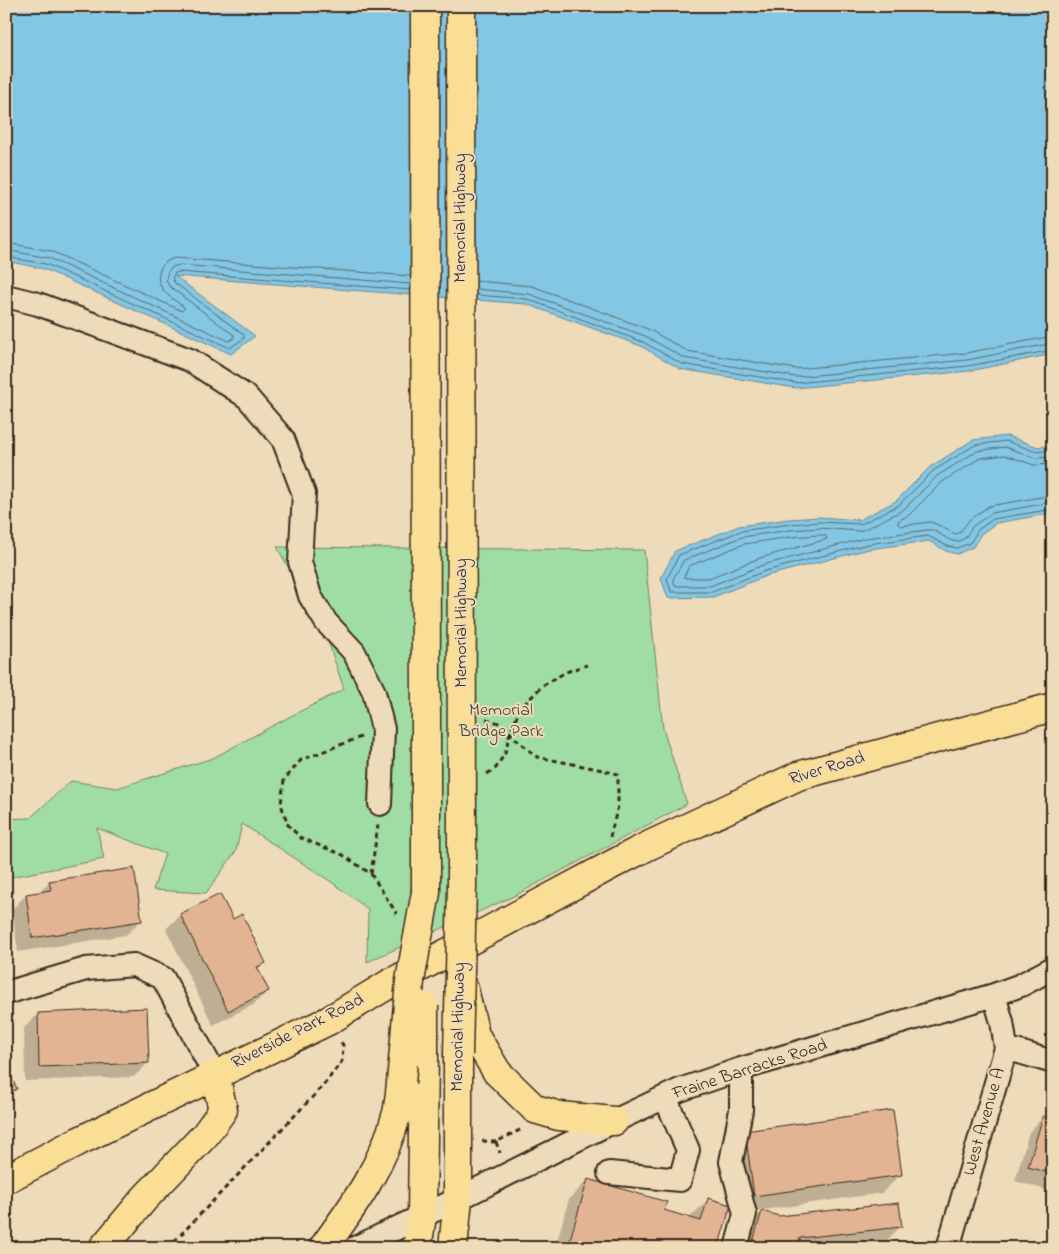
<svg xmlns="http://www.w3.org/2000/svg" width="1059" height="1254" font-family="'Indie Flower',sans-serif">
<rect width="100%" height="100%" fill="#eedbb9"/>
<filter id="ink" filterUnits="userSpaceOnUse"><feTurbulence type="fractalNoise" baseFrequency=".02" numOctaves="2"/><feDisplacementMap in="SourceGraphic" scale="10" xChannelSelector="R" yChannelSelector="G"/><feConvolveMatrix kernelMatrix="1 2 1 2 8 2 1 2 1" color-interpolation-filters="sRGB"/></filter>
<g filter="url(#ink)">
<path fill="#9fdda4" stroke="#6d8461" d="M277,547L644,550L663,729L687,804L514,896L367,962L368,909L330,881L242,824L236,851L206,893L153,890L165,854L97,828L104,859L6,878V819L30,818L71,781L117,788L213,758L287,718L344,689L326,635Z"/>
<path fill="#83c7e4" stroke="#668895" d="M6,6H1053V354L969,371L795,388L680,369L641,346L526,304L175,276L255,336L231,354L44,269L6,261Z
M1007,436L1038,447L1053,445V513L996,523L981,534L973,547L957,554L946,551L929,541L869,549L766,576L713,597L668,598L661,578L675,551L739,526L789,519L820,517L859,520L896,501L930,467L973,440Z"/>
<path fill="#0003" d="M50,882L140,921L126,935L18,952L12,909L26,895L39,893Z
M180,915L232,921L265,963L257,970L268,991L253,1005L213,1025L166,929Z
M38,1014L148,1063L134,1077L25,1081L24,1028Z
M6,1069L16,1088L6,1098Z
M1043,1117L1053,1120V1192L1015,1181L1029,1132Z
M745,1133L901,1174L882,1193L735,1214Z
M588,1180L663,1211L689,1218L708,1200L717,1248H555L569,1199Z
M762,1212L779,1217L900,1227L881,1246L864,1248H739L743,1231Z"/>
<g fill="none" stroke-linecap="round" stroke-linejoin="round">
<path stroke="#58696d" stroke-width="1" d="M6,243L51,251L182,311L184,309V307C172,298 153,288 160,270C163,263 168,260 175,258L410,276
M6,250L49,258L229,341L234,338V335L169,286C163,276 168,266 180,265L410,284
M6,257L46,264L230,348L244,338V335L175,283L172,278L175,273L179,272L410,290
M476,281L532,286L648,329L687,351L796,369L966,353L1053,336
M476,289L529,294L645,336L684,358L796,377L967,360L1053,343
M476,295L527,299L643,342L682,364L795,383L968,366L1053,350
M1053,450L1037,452L1006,441L975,445L933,471L899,505L861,524L819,522L790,524L741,531L679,555L667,579L671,591L672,592H712L765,571L868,544L928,536L947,546L957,548L970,543L978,530L993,519L1053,509
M1053,457L1036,458L1005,447L977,451L937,476L903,510L863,530L858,531L819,528L790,530L742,537L684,560L673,579L675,585L677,586H710L763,565L866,538L927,530H933L950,540L957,542L965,538L973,526L992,513L1053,502
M1053,464L1034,465L1005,455L980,458L942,482L909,515L898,521V524L900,526L930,522L936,524L953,533L956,534L960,532L970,519L989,506L1053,495
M819,535L826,536L827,539L760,558L709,578H686L684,577L689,566L744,544L791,537Z"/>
</g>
<path fill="#e2b493" stroke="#3b2a1e" d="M134,868L142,921L32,938L26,894L51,890L49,881Z
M220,894L233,919L242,914L266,963L257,967L269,991L228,1011L180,914Z
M147,1008L149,1063L39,1067L38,1013Z
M6,1066L17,1089L6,1094Z
M893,1110L902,1175L754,1196L745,1131Z
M1043,1116L1053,1119V1174L1028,1167Z
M588,1179L667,1202L664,1210L701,1221L708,1198L731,1205L718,1248H573L568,1246Z
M899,1203L902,1227L800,1238L797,1248H751L762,1211L779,1216Z"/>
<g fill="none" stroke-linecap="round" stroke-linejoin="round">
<defs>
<path id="minor" d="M6,296L38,304L190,360L247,397L283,439L304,494L300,562L310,596L326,622L354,652L374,692L383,729L380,804
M6,993L86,969L134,965L163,978L215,1075
M1006,1048L1053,1062
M609,1173L680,1180L688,1150L665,1097
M355,1248L458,1199L614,1121L680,1090L741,1069L994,995L1021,985L1053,968
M736,1248L745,1214L731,1162L741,1110V1069
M948,1248L1006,1048L1002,1022L994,995"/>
<path id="major" d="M426,739V892
M464,989L475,1035L497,1072L535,1109L559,1116L614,1121
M6,1179L79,1141L328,1021L389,984L613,864L650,845L798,776L1053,707
M103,1248L144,1199L205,1135L223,1110L215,1075
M323,1248C353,1207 384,1164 397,1113C399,1104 400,1093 401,1083
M417,1248L422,1216L424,1053
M453,1248L458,1199V1055"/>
</defs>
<use href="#minor" stroke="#3b2a1e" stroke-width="26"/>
<use href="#major" stroke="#3b2a1e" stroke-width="31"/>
<path stroke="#3b2a1e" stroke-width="3" stroke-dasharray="5 4" stroke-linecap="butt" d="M486,719L502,724L516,739L537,757L598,769L618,774V806L610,837
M361,737L301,760L284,780L281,804L288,825L301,838L343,855L371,874L397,914
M487,774L496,768L505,753L510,732L520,709L542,686L566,672L587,665
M371,874L378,825
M482,1141L496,1142L522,1129
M496,1142L500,1153
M168,1248L323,1086L342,1061L343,1045L340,1041"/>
<use href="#minor" stroke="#eedbb9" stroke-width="22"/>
<use href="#major" stroke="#fbde96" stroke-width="28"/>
<defs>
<path id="major-bridge" d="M425,6L426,739
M424,1053V1006
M458,1055L462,886L461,6
M401,1083L410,981L426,892"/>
</defs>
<use href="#major-bridge" stroke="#3b2a1e" stroke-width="31" stroke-linecap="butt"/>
<use href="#major-bridge" stroke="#fbde96" stroke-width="28"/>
</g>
</g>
<g text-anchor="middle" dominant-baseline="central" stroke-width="4" stroke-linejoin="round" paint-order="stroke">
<g font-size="18" fill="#3b2a1e" stroke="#eedbb9">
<text transform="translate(461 218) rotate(-90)">Memorial Highway</text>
<text transform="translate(462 623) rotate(-90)">Memorial Highway</text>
<text transform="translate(827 769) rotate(-17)">River Road</text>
<text transform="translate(459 1027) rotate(-89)">Memorial Highway</text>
<text transform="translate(298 1032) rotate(-27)">Riverside Park Road</text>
<text transform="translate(750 1070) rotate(-18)">Fraine Barracks Road</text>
<text transform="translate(985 1122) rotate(-74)">West Avenue A</text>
</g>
<g font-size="18" fill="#4a4532" stroke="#eedbb9">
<text x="501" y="711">Memorial<tspan x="501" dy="21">Bridge Park</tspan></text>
</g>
</g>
<rect width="1059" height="1254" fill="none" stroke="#eedbb9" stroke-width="25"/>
<rect x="12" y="12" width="1034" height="1229" fill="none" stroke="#3b2a1e" stroke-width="2" filter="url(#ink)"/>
</svg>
